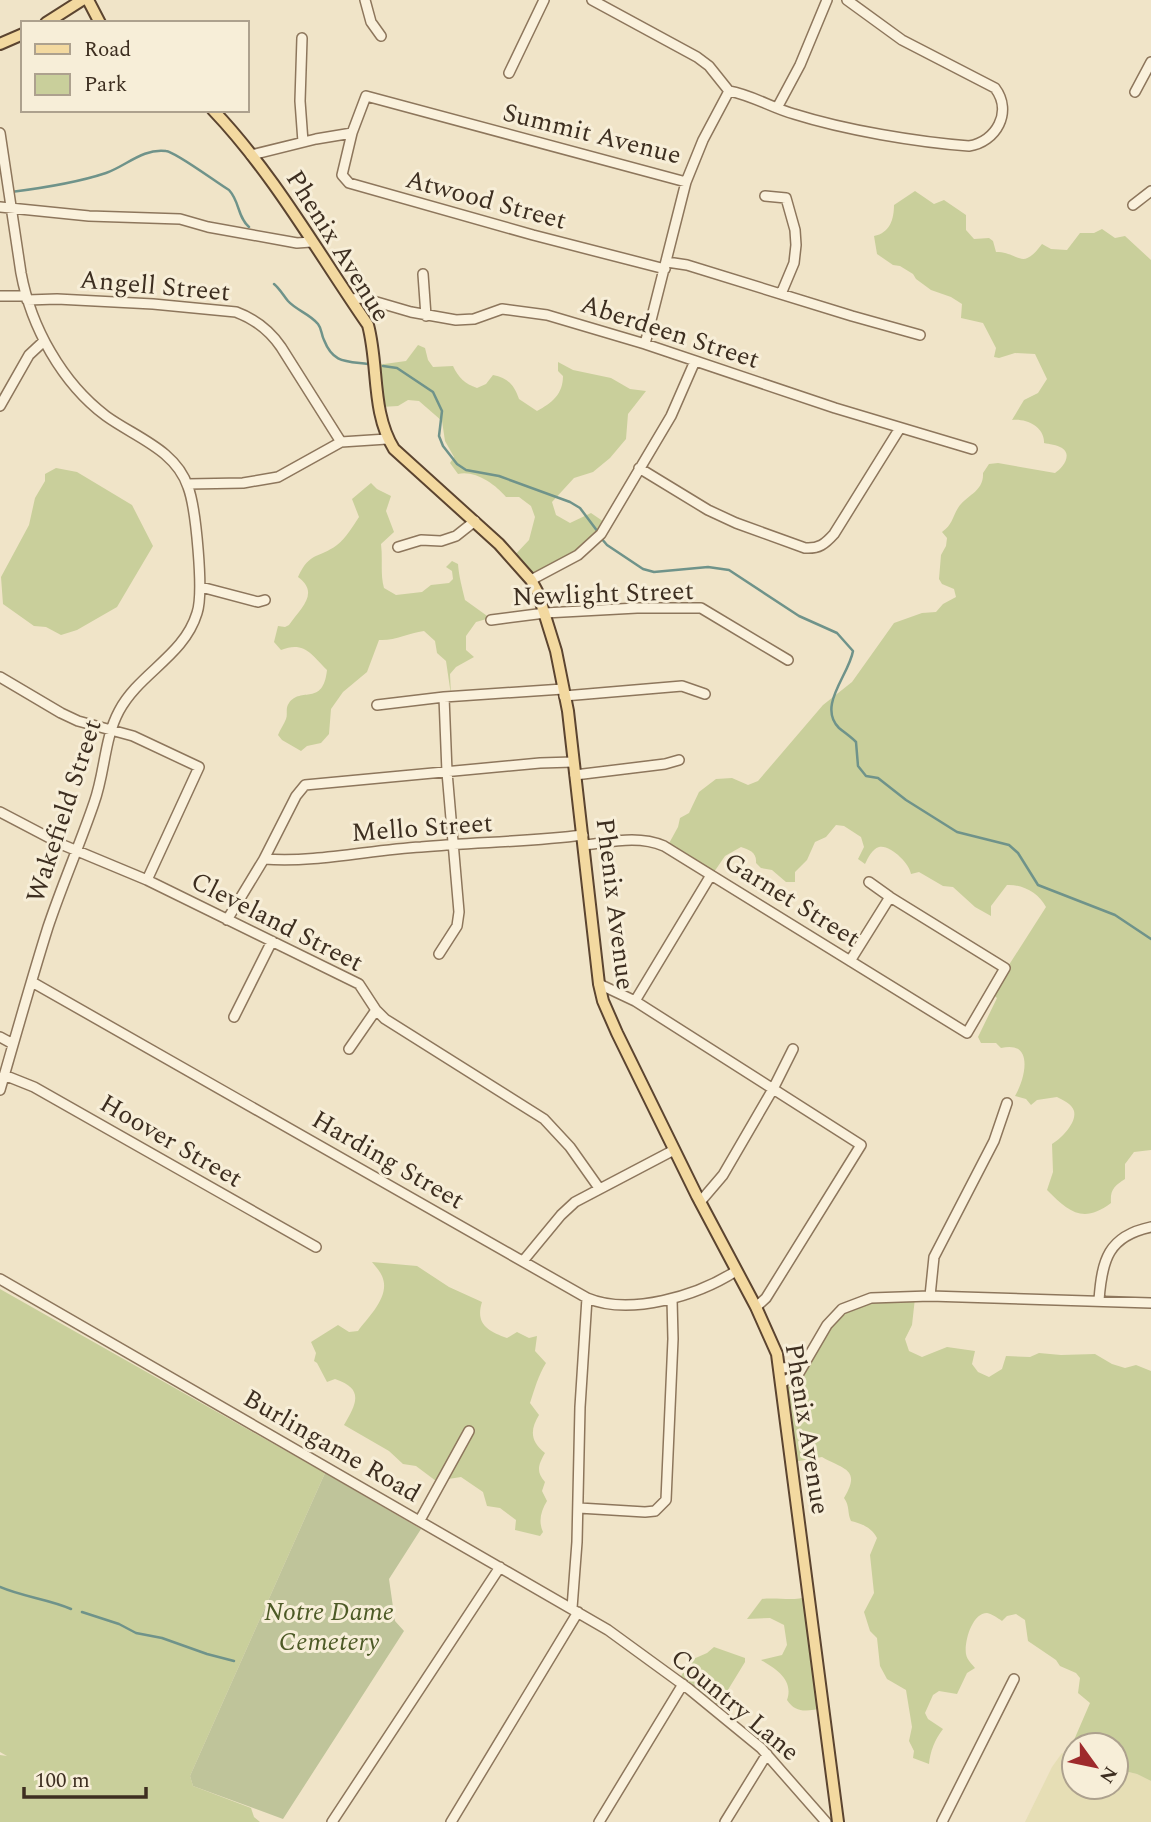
<svg xmlns="http://www.w3.org/2000/svg" width="1151" height="1822" font-family="Spectral,serif">
<rect width="100%" height="100%" fill="#f0e4c8"/>
<path fill="#e6deb5" d="M1062,1753L1074,1759V1787H1116V1769L1137,1774L1151,1781V1822H1025L1052,1767Z"/>
<path fill="#c9cf9b" d="M915,191L934,204L944,200L966,215V230L974,239L989,238L993,241L996,252C1020,252 1021,272 1042,244L1051,249L1067,250L1080,233H1094L1102,229L1115,238L1125,236L1151,260V1150L1134,1152L1125,1164V1179C1114,1186 1110,1190 1111,1203C1083,1224 1069,1212 1047,1190L1053,1172L1052,1144C1061,1139 1077,1123 1074,1111C1072,1104 1063,1100 1057,1097L1037,1100L1031,1105L1026,1099L1015,1096C1025,1079 1035,1040 1001,1048L996,1043H981L978,1037L997,998L991,993L1046,907C1039,893 1022,884 1007,885L991,906V916L975,907L953,887L943,886L919,872L911,874C910,864 890,844 879,847C872,849 868,858 865,864L858,859L864,847L861,837L844,826L836,825L826,837L815,842L807,860L795,872V882H786L772,870L761,868L756,863C757,852 749,850 741,847L725,856L712,875L667,847L678,827L680,818L689,813L699,792L716,779L732,778L748,785L758,781L823,705L852,682L894,623L922,613L936,612L943,604L956,597L954,589L942,584L939,579L941,555L946,546L947,538L942,532C952,525 952,518 958,508C966,495 984,492 983,473L989,464L998,463L1055,473C1062,469 1073,455 1062,448C1057,445 1049,444 1044,443C1045,427 1026,418 1012,420L1024,400L1038,393L1047,379L1035,354L1015,353L999,358L994,357L996,348L983,323L961,318L962,304L951,297L931,290L916,279L913,274L900,266L893,265L877,254L874,236C890,233 894,219 894,205Z
M418,345L425,348L428,360L433,367L453,366C458,377 465,384 477,388L486,384L493,375C507,378 514,384 519,399L537,411C552,403 563,394 563,376L558,371V362L573,370L611,378L630,389L646,391L628,414L626,439L610,458L593,472L574,478L552,502L556,515L570,523L591,513L607,524L600,536L533,580L512,558L529,540L535,517L531,506L519,497H506C495,484 475,470 458,474L450,463L454,457L445,441L442,421L419,401L408,400L398,406L381,407L377,365L406,361Z
M56,468L77,472L132,505L153,546L117,607L77,630L61,635L46,627L34,626L3,604L1,577L29,525L35,498L45,481V474Z
M371,483L377,489L391,496L386,511L394,532L381,544C383,559 380,574 384,588L396,595L422,592L431,585L449,583L453,579L452,571L446,567L452,561L458,564C459,577 462,587 465,600L490,618L476,622L466,636V650L474,657L456,667L450,674L451,695L446,661L437,653L435,641L424,631C408,633 395,641 379,640L367,672L343,692L331,709L329,734L321,743L307,746L301,751L282,740L278,735C280,730 284,724 286,719C288,714 285,708 289,703C301,686 323,707 327,670C311,654 304,641 281,650L274,642L278,626L285,627L289,625C301,608 320,593 298,577C310,551 318,559 337,545C346,538 353,526 359,517L352,499Z
M372,1262L417,1266L449,1287L482,1302C475,1324 488,1331 507,1338L517,1332L529,1338L537,1336L535,1351L546,1363C538,1376 535,1388 530,1403L539,1415C530,1430 530,1441 545,1453C538,1465 536,1472 545,1482L542,1491L547,1501C541,1511 538,1521 543,1532L540,1536L515,1530L516,1520L500,1508L487,1506L483,1492L461,1477L436,1481L416,1466L403,1464L389,1451L344,1425C356,1404 365,1389 335,1379L327,1382L317,1363L314,1361L316,1353L311,1342L338,1325L349,1332L358,1331C369,1316 391,1296 382,1276C380,1271 375,1266 372,1262Z
M0,1289L325,1473L190,1776L193,1786L251,1808L254,1817L260,1822H0V1755L7,1756L0,1752Z
M915,1298L912,1325L905,1339L909,1351L922,1357L947,1347L975,1351L972,1364L978,1372L989,1377L1002,1369L1006,1356L1030,1357L1039,1353L1061,1355L1095,1354L1112,1364L1125,1368L1136,1365L1151,1371V1781L1137,1774L1116,1769V1745H1074V1759L1065,1754L1071,1747L1090,1703L1078,1693L1080,1678L1076,1673L1060,1666L1056,1660L1028,1641L1025,1620L1016,1614L1007,1616L1002,1621C998,1618 992,1614 987,1613C972,1613 964,1642 966,1654C967,1660 972,1664 975,1668L967,1673L957,1694L939,1691L933,1695L925,1713L928,1719L943,1729C935,1739 930,1752 929,1764L913,1758L914,1751L909,1741L912,1727L906,1690L887,1679L880,1666L877,1638L870,1631L864,1612L874,1593L870,1555L877,1538C872,1528 863,1524 851,1521C847,1513 850,1506 844,1498C861,1469 845,1470 822,1457L793,1462L783,1383L799,1371L847,1304Z
M809,1596L823,1708C808,1711 796,1714 787,1700C794,1680 776,1669 761,1660L782,1655L787,1645L784,1625L770,1618L747,1619L762,1599C779,1597 793,1602 809,1596Z
M714,1647L745,1658V1662L723,1698L713,1708L678,1681L691,1660L707,1653Z"/>
<path fill="#bfc49a" d="M325,1473L421,1529L389,1579L395,1621L404,1631L283,1819L193,1786L190,1776Z"/>
<g fill="none" stroke-linecap="round" stroke-linejoin="round">
<path stroke="#6f938a" stroke-width="2.5" d="M11,192C43,188 76,183 106,173C126,166 143,148 166,151C176,152 217,183 229,190C240,202 237,216 249,227
M274,284C280,289 283,295 288,301C296,310 310,314 318,324C322,329 321,334 324,340C333,363 345,361 368,364
M383,366L397,368L433,392L442,411L439,436L443,446L457,464L466,470L499,476L570,502L580,508L598,532
M601,538L607,545L643,569L654,572L708,567L729,570L799,616L837,633L853,651C849,675 817,706 839,728C845,733 851,737 856,742L858,766L866,776L878,778L906,800L957,832L1009,845L1018,853L1038,885L1115,915L1151,939
M0,1587C23,1597 48,1599 71,1609
M82,1612L119,1624L136,1633L162,1638L207,1654L234,1661"/>
<defs>
<path id="minor" d="M365,0L371,22L381,36
M592,0L697,57L709,66L729,91
M302,38L300,101L303,142
M509,73L544,0
M729,91C752,95 772,108 794,114C845,130 916,142 969,146C996,142 1013,112 995,88L902,40L847,0
M1135,92L1151,62
M777,108L800,65L827,0
M0,133L21,273C31,327 62,383 106,416C135,437 176,450 188,487C196,508 204,593 197,613C184,656 139,673 119,711C104,739 105,773 94,803C80,844 62,885 48,927C31,981 16,1035 0,1090
M352,133L342,175L349,183L533,235L665,269
M251,155L316,139L352,133L366,96L686,182
M765,196L786,198L795,230L796,245L794,263L781,294
M1133,205L1151,191
M0,207L89,216L180,219L208,227L297,243L311,242
M667,262L687,265L852,316L920,335
M423,274L426,316
M0,296H25
M351,299L363,298L411,312L456,320L474,319L502,309L547,315L645,344L835,408L972,449
M27,300L57,299L153,304L236,312C255,319 270,331 281,347L341,442
M645,344L686,182L703,140L729,91
M0,406L29,355L44,341
M639,468L708,510L736,523L805,548C819,549 825,544 834,534L900,428
M188,484L243,483L278,477L341,442L387,439
M398,547L421,540L441,541L456,536L475,521
M531,580L578,555L601,534L671,416L695,361
M201,587L258,602L265,600
M491,620L545,613L637,608H701L788,660
M0,677L61,713L78,721L133,736L199,767L147,880
M564,696L682,686L705,694
M377,705L444,697L563,689
M575,775L665,764L679,760
M0,812L63,845L147,880L359,984L376,1010L385,1019L544,1119L570,1147L599,1188
M584,845C611,842 638,835 664,846L967,1033L1005,968L890,897L869,882
M264,859C316,863 369,850 421,847C475,842 529,842 583,835
M227,920L264,859L296,796L305,785L540,763L573,762
M439,954L457,926L459,912L447,772L444,697
M850,961L890,897
M32,982L587,1298C630,1316 697,1296 736,1271
M599,984L635,1001L861,1145L766,1298L756,1307
M635,1001L711,875
M234,1017L272,941
M0,1037L13,1044
M349,1049L376,1010
M4,1075L34,1087L316,1247
M700,1202L723,1175L773,1089L793,1049
M523,1261L561,1215L575,1202L674,1150
M0,1279L608,1630L689,1689L761,1748L826,1822
M930,1296L934,1257L994,1141L1007,1103
M1099,1300C1102,1260 1108,1236 1151,1227
M779,1368L802,1367
M781,1383L799,1373L827,1325L842,1309L871,1298L930,1296L1151,1303
M579,1508L645,1512L655,1511L666,1500L673,1339L672,1299
M420,1520L469,1431
M572,1608L577,1542L580,1407L587,1298
M332,1822L500,1567
M451,1822L578,1612
M599,1822L683,1684
M725,1822L767,1754
M942,1822L1014,1679"/>
<path id="major" d="M88,0L100,23
M46,23L82,0
M0,44L23,34
M213,110C274,174 318,253 368,325C379,366 371,412 394,449L499,544L531,580L538,593L556,651L568,711L599,984L603,1001L617,1033L697,1196L756,1307L777,1354L838,1822"/>
</defs>
<use href="#minor" stroke="#8d765c" stroke-width="12"/>
<use href="#major" stroke="#5b4430" stroke-width="14"/>
<use href="#minor" stroke="#faf1dc" stroke-width="9"/>
<use href="#major" stroke="#f3d9a0" stroke-width="10"/>
</g>
<g text-anchor="middle" dominant-baseline="central" stroke-width="6" stroke-linejoin="round" paint-order="stroke">
<g font-size="26" fill="#3d2e20" stroke="#f7eed8">
<text transform="translate(592 134) rotate(14)">Summit Avenue</text>
<text transform="translate(486 200) rotate(15)">Atwood Street</text>
<text transform="translate(338 246) rotate(58)">Phenix Avenue</text>
<text transform="translate(155 286) rotate(5)">Angell Street</text>
<text transform="translate(670 332) rotate(18)">Aberdeen Street</text>
<text transform="translate(603 594) rotate(-2)">Newlight Street</text>
<text transform="translate(64 811) rotate(-72)">Wakefield Street</text>
<text transform="translate(422 828) rotate(-4)">Mello Street</text>
<text transform="translate(792 900) rotate(32)">Garnet Street</text>
<text transform="translate(615 904) rotate(83)">Phenix Avenue</text>
<text transform="translate(277 922) rotate(27)">Cleveland Street</text>
<text transform="translate(171 1141) rotate(30)">Hoover Street</text>
<text transform="translate(388 1160) rotate(30)">Harding Street</text>
<text transform="translate(807 1429) rotate(81)">Phenix Avenue</text>
<text transform="translate(332 1446) rotate(30)">Burlingame Road</text>
<text transform="translate(735 1705) rotate(40)">Country Lane</text>
</g>
<g font-size="26" font-style="italic" fill="#4d5a26" stroke="#f7eed8">
<text x="329" y="1612">Notre Dame<tspan x="329" dy="30">Cemetery</tspan></text>
</g>
</g>
<rect x="21" y="21" width="228" height="91" fill="#f7eed8" stroke="#ada18e" stroke-width="2"/>
<rect x="35" y="44" width="35" height="10" fill="#f3d9a0" stroke="#ada18e" stroke-width="2"/>
<text x="84" y="56" font-size="21" fill="#3d2e20">Road</text>
<rect x="35" y="74" width="35" height="21" fill="#c9cf9b" stroke="#ada18e" stroke-width="2"/>
<text x="84" y="91" font-size="21" fill="#3d2e20">Park</text>
<g transform="translate(1095 1766) rotate(123)"><circle r="33" fill="#f7eed8" stroke="#ada18e" stroke-width="2"/>
<path d="M0-5L12 26L0 18L-12 26Z" fill="#9e2a2b"/>
<text y="-10" font-size="19" font-weight="bold" text-anchor="middle" fill="#3d2e20">N</text>
</g>
<path d="M24 1787v10h122v-10" fill="none" stroke="#3d2e20" stroke-width="3.5"/>
<text x="35" y="1787" font-size="21" fill="#3d2e20" stroke="#f7eed8" stroke-width="5" paint-order="stroke">100 m</text>
</svg>
